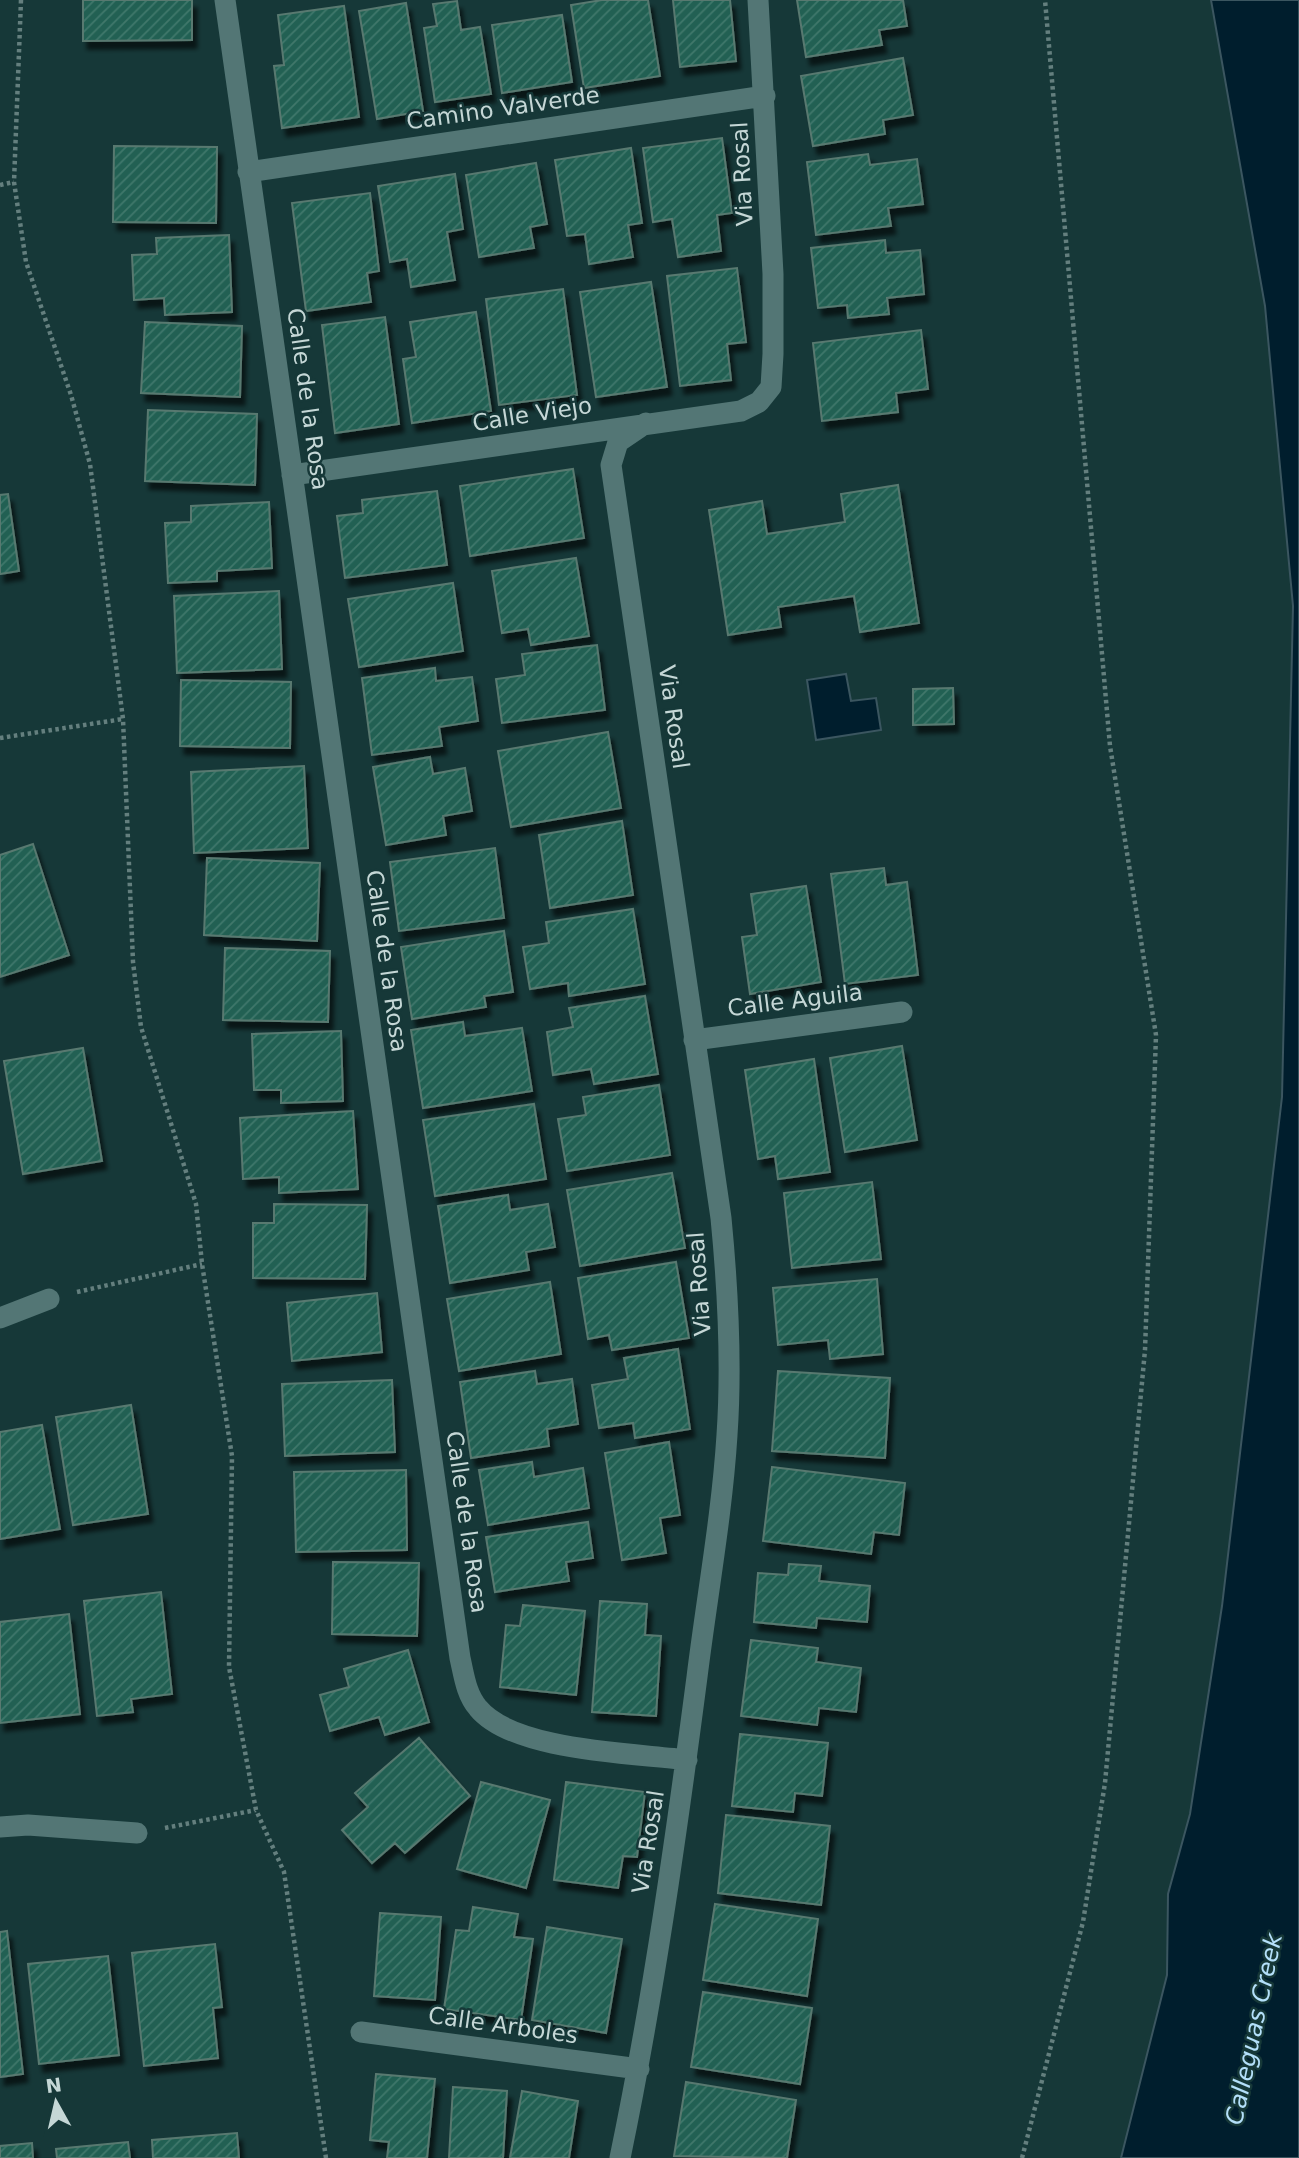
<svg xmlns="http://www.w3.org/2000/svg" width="1299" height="2158" font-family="'DejaVu Sans',sans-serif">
<defs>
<pattern id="building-hatch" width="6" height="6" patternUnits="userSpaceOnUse" patternTransform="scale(1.75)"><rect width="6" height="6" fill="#216153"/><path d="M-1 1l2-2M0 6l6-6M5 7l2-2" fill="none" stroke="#40776b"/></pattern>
<filter id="shadow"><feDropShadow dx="4.5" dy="8" stdDeviation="2" flood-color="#0009"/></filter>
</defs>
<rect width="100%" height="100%" fill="#163838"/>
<path fill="#001e2d" stroke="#3b5660" stroke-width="2" d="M1211,0H1299V2158H1121L1167,1975L1168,1894L1190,1814L1222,1606L1282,1097L1293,606L1265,306Z
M846,674L851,701L876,698L881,730L816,740L807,680Z"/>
<path fill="url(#building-hatch)" stroke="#597970" stroke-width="2" filter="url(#shadow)" d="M83,0H192V40L83,41Z
M602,0H648L660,76L584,88L571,5Z
M673,0H730L736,61L680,67Z
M797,0H903L907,26L879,30L882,45L806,57Z
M457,1L461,30L480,27L491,94L435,102L424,28L437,26L433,4Z
M406,3L423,111L377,119L359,11Z
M344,6L359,117L282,128L274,66L284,65L278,15Z
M562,15L572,82L502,93L492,25Z
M903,58L913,115L883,120L885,134L813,146L801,76Z
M722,138L732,213L717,215L721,251L678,257L672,219L653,222L643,148Z
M114,146L217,147L216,223L113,222Z
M631,148L642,223L628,225L633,257L589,264L585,234L567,236L555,160Z
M868,154L870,165L917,159L923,204L888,208L891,226L816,235L807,162Z
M536,163L547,224L530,227L534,248L479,257L466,175Z
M455,174L463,229L447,232L455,280L411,287L407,259L390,262L378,186Z
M370,193L379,271L367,273L371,302L306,311L292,203Z
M229,235L232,312L165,315L164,298L134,300L132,255L157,254L156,238Z
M885,240L886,253L920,250L924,294L887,298L889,314L848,318L847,305L818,308L811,248Z
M737,268L746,342L727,344L731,380L680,386L667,276Z
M651,282L667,387L596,397L580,292Z
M563,289L577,395L499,405L486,299Z
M476,312L491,411L412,423L403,359L416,357L410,322Z
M385,317L399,424L335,433L322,325Z
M145,322L242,326L240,397L141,393Z
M921,330L928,389L896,393L898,412L822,421L813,343Z
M148,410L257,414L255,485L145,481Z
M573,469L584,538L470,556L460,486Z
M898,485L919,623L860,632L854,596L778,607L781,627L728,635L709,510L762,501L767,534L845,522L841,494Z
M437,491L447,565L345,578L337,516L363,513L362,500Z
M8,494L19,571L0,574V495Z
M269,502L272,568L217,571V581L168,583L165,523L191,522V506Z
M576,558L589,636L531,645L528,629L502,633L492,571Z
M453,583L463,651L359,667L348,599Z
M279,591L282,669L177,673L174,596Z
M597,645L605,710L502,723L496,679L525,675L522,654Z
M435,668L436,681L472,677L478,721L439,727L442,746L372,755L362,678Z
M181,680L291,682L290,748L180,746Z
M953,688L954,724L913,725V689Z
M608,732L621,808L511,827L498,751Z
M430,757L433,774L465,768L472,811L443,816L446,835L386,845L373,767Z
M304,766L308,848L194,853L191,772Z
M622,821L633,895L550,908L539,835Z
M33,844L69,955L0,977V855Z
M495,848L504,918L399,931L390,862Z
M207,858L320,863L317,941L204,935Z
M884,868L886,885L907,882L918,975L845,984L831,874Z
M806,886L821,982L750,994L742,937L757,935L751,894Z
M633,909L645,984L569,996L568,983L530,989L523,947L549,943L546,922Z
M504,931L513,992L484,996L486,1007L412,1019L401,947Z
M225,948L330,951L328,1022L223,1020Z
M645,996L658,1074L594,1084L591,1069L553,1075L547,1032L573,1027L569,1008Z
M463,1022L465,1036L522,1028L532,1091L423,1108L411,1030Z
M341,1031L343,1101L281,1103V1090H254L252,1034Z
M902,1046L917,1140L845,1152L830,1058Z
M83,1048L102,1161L23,1174L4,1061Z
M814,1059L830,1172L778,1179L775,1156L758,1159L745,1070Z
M659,1085L670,1155L567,1171L558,1119L586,1115L583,1097Z
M534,1104L546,1179L435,1196L423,1120Z
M353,1111L358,1189L279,1193V1177L243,1179L240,1118Z
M672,1173L685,1248L580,1266L567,1190Z
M872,1182L881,1259L792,1268L784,1193Z
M508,1195L510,1210L548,1204L555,1247L526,1252L529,1270L450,1283L438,1206Z
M274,1204L367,1205L365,1279L253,1278V1223H274Z
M676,1262L689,1338L612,1350L609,1335L588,1339L578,1278Z
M877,1279L883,1354L830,1359L828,1340L778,1345L773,1288Z
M550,1282L561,1354L459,1371L447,1299Z
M377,1293L382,1352L292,1361L287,1303Z
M678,1349L690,1429L635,1438L633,1423L599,1428L592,1385L628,1379L624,1358Z
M535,1371L537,1384L572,1379L578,1424L547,1429L549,1446L471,1458L460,1382Z
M778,1371L890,1378L885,1458L772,1451Z
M392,1380L395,1452L285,1456L282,1384Z
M131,1405L148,1514L73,1525L56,1417Z
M42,1425L60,1529L0,1539V1432Z
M669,1442L680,1515L660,1518L666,1553L622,1560L605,1453Z
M532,1462L534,1477L583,1468L589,1508L488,1525L479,1470Z
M772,1467L905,1483L899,1535L874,1532L871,1554L763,1541Z
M406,1470L407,1550L296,1552L294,1472Z
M588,1522L593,1558L566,1562L569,1581L495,1592L486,1537Z
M333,1562L419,1563L417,1636L332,1634Z
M789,1564L821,1566L819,1581L870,1586L867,1622L817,1618L816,1628L754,1622L758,1573L788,1575Z
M161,1592L172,1694L131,1699L133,1712L97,1716L84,1601Z
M600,1601L647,1604L645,1635L661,1636L656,1716L592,1712Z
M523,1605L585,1611L576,1695L500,1687L506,1625L520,1626Z
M69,1614L80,1714L0,1723V1622Z
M751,1640L818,1648L816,1662L861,1668L856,1712L819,1708L817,1725L741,1716Z
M408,1650L429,1722L385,1735L379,1717L330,1731L320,1695L349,1687L344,1669Z
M740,1734L828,1743L822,1796L795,1793L793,1812L732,1806Z
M419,1738L470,1796L405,1853L395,1843L372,1863L342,1830L368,1807L355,1793Z
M481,1782L550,1800L526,1888L457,1869Z
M566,1782L645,1792L637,1857L623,1856L618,1888L554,1880Z
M726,1815L830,1826L821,1905L718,1893Z
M715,1904L818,1919L807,1996L703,1980Z
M473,1907L518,1914L514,1937L533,1939L521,2020L444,2009L456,1930L469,1931Z
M380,1913L441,1917L435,2000L374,1996Z
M547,1927L622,1939L606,2033L532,2020Z
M7,1931L23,2074L0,2077V1932Z
M215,1944L222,2007L213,2008L218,2058L144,2066L132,1953Z
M108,1956L119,2055L39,2064L28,1964Z
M703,1992L812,2008L800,2084L691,2067Z
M376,2074L435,2079L427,2158H387L389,2142L370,2140Z
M686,2082L796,2100L787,2158L674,2156Z
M453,2087L507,2091L503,2158H449Z
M522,2091L578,2101L569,2158H510Z
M237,2133L239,2158H153L152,2140Z
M128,2142L130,2158H57L56,2149Z
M32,2143L33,2158H0V2146Z"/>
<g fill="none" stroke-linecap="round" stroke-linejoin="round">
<path stroke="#647f7e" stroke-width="4.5" stroke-dasharray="3.5 3.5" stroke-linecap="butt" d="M21,0L14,182L26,262L71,395L90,464L123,719L133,962L141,1027L196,1204L202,1264L232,1456L229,1667L256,1810L284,1872L326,2158
M0,185L14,182
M0,738L123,719
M77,1292L202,1264
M165,1828L256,1810
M1022,2158L1083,1922L1105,1783L1145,1350L1156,1035L1110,746L1045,0"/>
<path stroke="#537675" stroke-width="21" d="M225,0L460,1658C464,1675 466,1694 478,1708C513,1751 633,1753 687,1760
M248,172L765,96
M292,475L741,411L759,402L771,387L773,354V274L758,0
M694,1040L902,1012
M0,1318L49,1299
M0,1827L28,1825L137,1833
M361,2032L639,2069
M620,2158C653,1999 676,1838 697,1677C707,1596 722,1515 727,1435C732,1362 728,1290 721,1218L611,465L618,442L646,423"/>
</g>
<g text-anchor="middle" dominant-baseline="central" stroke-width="5" stroke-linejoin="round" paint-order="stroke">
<g font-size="23" fill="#c5d7d6" stroke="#163838">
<text transform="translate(503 108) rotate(-8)">Camino Valverde</text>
<text transform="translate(742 174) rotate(-93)">Via Rosal</text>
<text transform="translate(308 399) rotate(82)">Calle de la Rosa</text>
<text transform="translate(532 414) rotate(-9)">Calle Viejo</text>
<text transform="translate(674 717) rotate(82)">Via Rosal</text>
<text transform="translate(387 961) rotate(82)">Calle de la Rosa</text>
<text transform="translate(795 1000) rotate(-7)">Calle Aguila</text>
<text transform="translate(699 1284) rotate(-94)">Via Rosal</text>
<text transform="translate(467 1522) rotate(82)">Calle de la Rosa</text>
<text transform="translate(648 1842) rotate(-81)">Via Rosal</text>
<text transform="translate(503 2025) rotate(8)">Calle Arboles</text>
</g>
<g font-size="24" font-style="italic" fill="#b4e0fa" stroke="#163838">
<text transform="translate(1254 2029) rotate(-78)">Calleguas Creek</text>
</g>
</g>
<g transform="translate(56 2102) rotate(352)" stroke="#163838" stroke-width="5" paint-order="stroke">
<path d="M0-5L12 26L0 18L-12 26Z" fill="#c5d7d6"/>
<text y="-10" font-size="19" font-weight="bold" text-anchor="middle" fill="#c5d7d6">N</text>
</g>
</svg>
